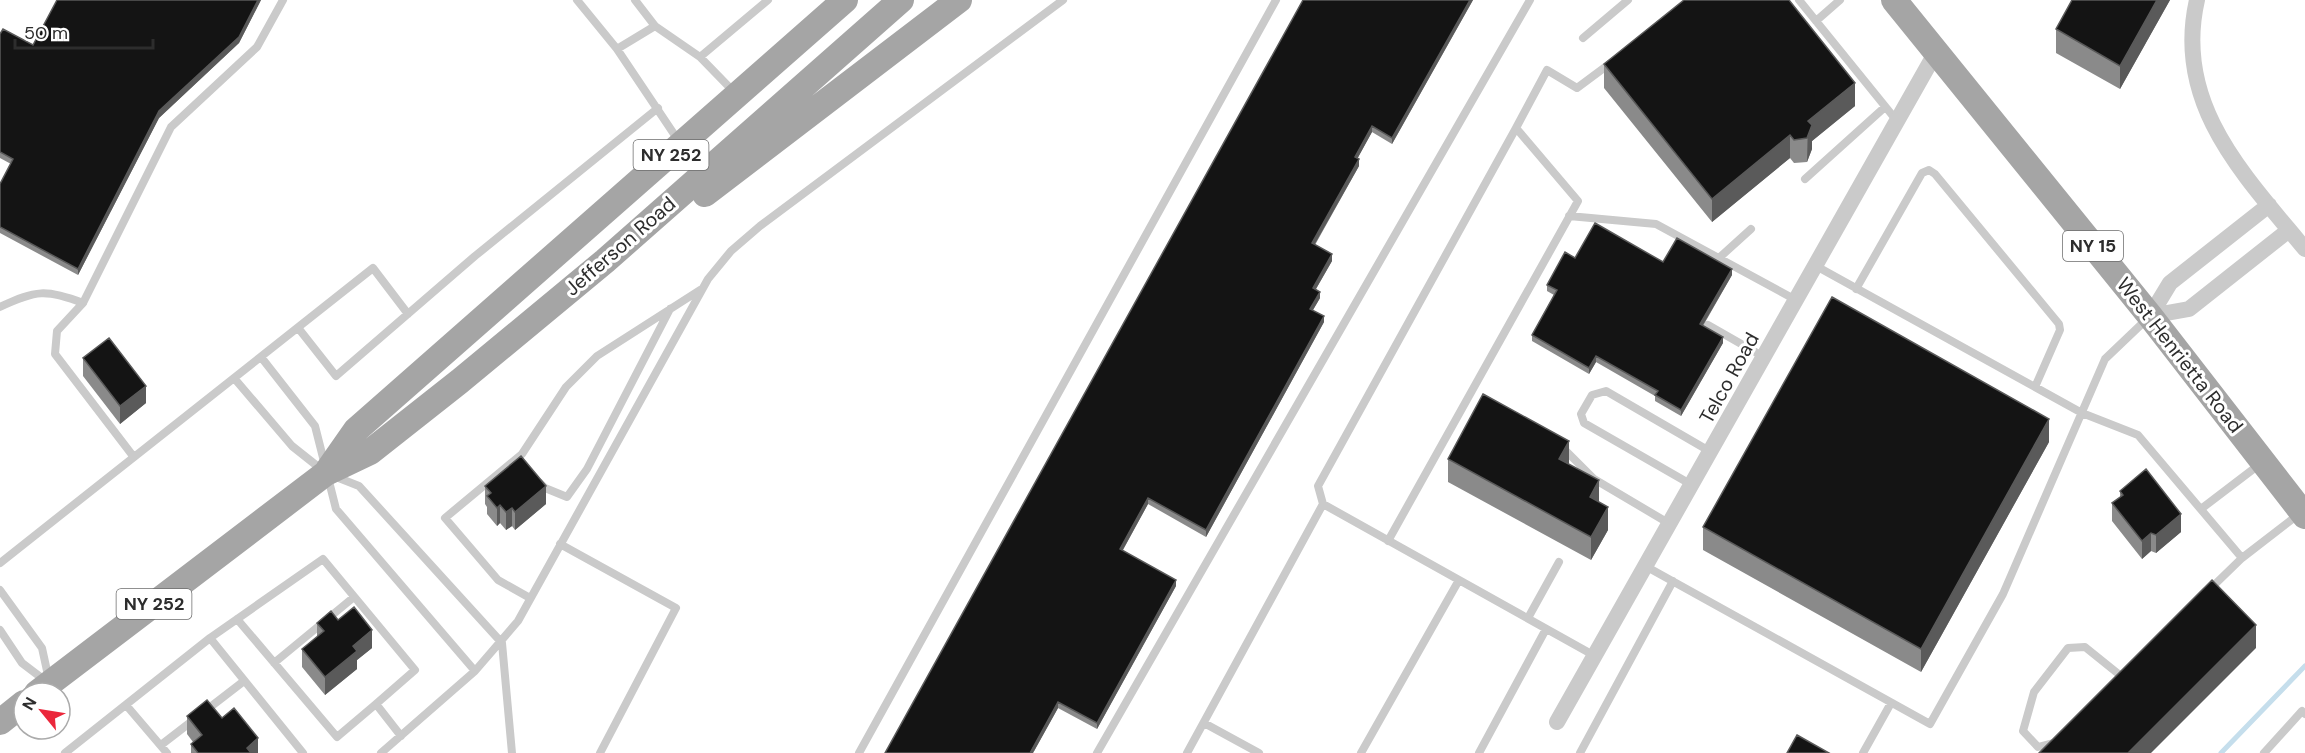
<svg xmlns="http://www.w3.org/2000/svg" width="2305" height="753" font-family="'DM Sans',sans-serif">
<rect width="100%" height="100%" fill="#fff"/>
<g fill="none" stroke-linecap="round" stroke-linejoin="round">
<path stroke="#c5deec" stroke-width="5" d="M2221,753L2305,666"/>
<path stroke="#cacaca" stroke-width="8" d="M577,0L617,49L680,143
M1799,0L1897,121
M1816,21L1840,0
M655,26L700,57
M1583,38L1628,0
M617,49L655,26L635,0
M735,93L700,57L768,0
M1805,179L1885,107
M1569,216L1656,224L1796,300
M1719,258L1751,229
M1816,266L2082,413L2138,435L2242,558L2208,591
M1856,289L1922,173L1929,170L1935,174L2059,324L2060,330L2035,387
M83,303L57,331L55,354L133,456
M0,307C36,290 46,289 83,303L171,127L257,47L283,0
M1708,325L1764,357
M299,329L336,376L475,256L658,108
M261,357L315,426L336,509L475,671
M234,378L292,446L326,473L359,486L502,643L512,753
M1562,447L1594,479L1670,524
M540,483L545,488L567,497L587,469L670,309
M1692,485L1584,423L1581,414L1592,395L1606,391L1711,452
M1323,504L1318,486L1516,128
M2201,509L2260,464
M1388,541L1578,201L1516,128L1547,70L1577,88L1612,62
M560,544L676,608L600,753
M2242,558L2299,514
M0,563L373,268L408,314
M1647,567L1930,724L2003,594L2105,359L2148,318
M0,590L42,648L49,680
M530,598L498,580L445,518L522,454L566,387L597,356L700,290
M1528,618L1559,562
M237,619L337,737L376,704
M0,630L22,663L47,682
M210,638L323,559L415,670L376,704L401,736
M274,663L354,597
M126,705L167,753
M1204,723L1259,753
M2053,743L2038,747L2023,731L2034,692L2068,648L2085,647L2121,676
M161,745L244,681
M65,753L210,638L303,753
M381,753L475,671L518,621L708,279L731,251L760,226L1063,0
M859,753L1276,0
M1097,753L1530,0
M1187,753L1323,504L1595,656
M1361,753L1459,580
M1479,753L1546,629
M1580,753L1673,581
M1863,753L1891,703
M2264,753L2302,711L2305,714"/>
<path stroke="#cacaca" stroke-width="16" d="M2197,0C2173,104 2244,175 2305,249
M2150,316L2189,309L2289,230
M2150,316L2170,283L2269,205
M1557,722L1936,52"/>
<path stroke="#a5a5a5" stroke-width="26" d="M1894,0L2150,316L2305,516
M705,194L959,0
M328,470L356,430L845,0
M37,693L326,473L370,452L460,381L605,261L901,0
M0,722L24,703"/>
</g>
<path fill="#8a8a8a" d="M57,0H261L239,43L159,118L78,275L0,233V184L11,164L0,158V34L33,45Z
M1303,0H1473L1392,144L1372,132L1357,159L1359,166L1315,245L1332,261L1316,289L1320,298L1313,310L1324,322L1206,537L1148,504L1123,550L1176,586L1097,729L1058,708L1033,753Z
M2072,0H2170L2120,89L2056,53V29Z
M1604,64L1855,106L1812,141V149L1807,162L1794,163L1790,158L1712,222L1604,88Z
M1575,258L1663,262L1732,275L1703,326L1723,343L1681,416L1655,401V396L1596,362L1589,374L1532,341V335L1554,295L1547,291V285Z
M83,358L146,403L120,424L83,376Z
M2049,442L1921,672L1703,550V527Z
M1448,459L1569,464L1599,502L1608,530L1591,560L1448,482Z
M485,486L546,504L515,530L512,526L506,530L500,523L497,526L487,514V507L485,504Z
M2120,491L2181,532L2156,553L2151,551L2142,559L2112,521V503L2120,497Z
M338,620L372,648L357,660V669L325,695L302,667V649L317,637V623Z
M187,716L222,718L258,753H191V744L193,742L187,734Z"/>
<path fill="#5a5a5a" d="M258,0H261L239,43L159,118L78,275V269L159,111Z
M1470,0H1473L1392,144V138Z
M2157,0H2170L2120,89V66Z
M1855,83V106L1812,141V149L1807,162L1808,121Z
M1372,126V132L1355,163V157Z
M1790,135V158L1712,222V199Z
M1359,159V166L1312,249V243Z
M1332,254V261L1313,294V288Z
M1732,269V275L1700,330V324Z
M1320,292V298L1310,315V309Z
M1324,316V322L1206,537V530Z
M1723,337V343L1681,416V410Z
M1596,356V362L1589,374V368Z
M146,386V403L120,424V406Z
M2049,419V442L1921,672V649Z
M1569,441V464L1559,459Z
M1599,480V504L1590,497Z
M546,486V504L515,530V512Z
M1148,498V504L1120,555V549Z
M500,505V523L497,526V508Z
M1608,507V530L1591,560V537Z
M512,508V526L506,530V512Z
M2181,514V532L2156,553V535Z
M2151,533V551L2142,559V541Z
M1176,580V586L1097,729V723Z
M2256,625V648L2151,753H2128Z
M372,630V648L357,660V669L325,695V677L353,646Z
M1058,702V708L1033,753H1030Z
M258,738V753H247V748Z"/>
<path fill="#141414" stroke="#5a5a5a" stroke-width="1.5" d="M57,0H258L239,37L159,111L78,269L0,227V184L13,159L0,152V34L3,29L33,45Z
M1303,0H1470L1392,138L1372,126L1355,157L1359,159L1312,243L1332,254L1313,288L1320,292L1310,309L1324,316L1206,530L1148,498L1120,549L1176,580L1097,723L1058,702L1030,753H885Z
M1684,0H1789L1855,83L1808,121L1812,125L1807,138L1794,140L1790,135L1712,199L1604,64Z
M2072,0H2157L2120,66L2056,29Z
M1595,223L1663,262L1677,238L1732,269L1700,324L1723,337L1681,410L1655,395L1658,391L1596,356L1589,368L1532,335L1557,290L1547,285L1565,252L1575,258Z
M1832,297L2049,419L1921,649L1703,527Z
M109,338L146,386L120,406L83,358Z
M1483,394L1569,441L1559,459L1599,480L1590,497L1608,507L1591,537L1448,459Z
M521,456L546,486L515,512L512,508L506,512L500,505L497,508L487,496L491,493L485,486Z
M2146,469L2181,514L2156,535L2151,533L2142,541L2112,503L2123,495L2120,491Z
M2212,580L2256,625L2128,753H2039Z
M354,607L372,630L353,646L357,651L325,677L302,649L324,631L317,623L331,611L338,620Z
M207,700L222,718L234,708L258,738L247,748L251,753H198L191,744L202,735L187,716Z
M1797,735L1829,753H1787Z"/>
<g text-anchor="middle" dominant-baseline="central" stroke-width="6" stroke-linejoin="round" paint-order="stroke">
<g fill="#fff" stroke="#6c6c6c" stroke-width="1.5">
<rect x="633.5" y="140" width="75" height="30" rx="4.5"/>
<rect x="2063" y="231" width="60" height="30" rx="4.5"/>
<rect x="116.5" y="589" width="75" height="30" rx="4.5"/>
</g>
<g font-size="18" font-weight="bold" fill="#2d2d2d">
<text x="671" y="155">NY 252</text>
<text x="2093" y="246">NY 15</text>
<text x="154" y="604">NY 252</text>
</g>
<g font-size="20" fill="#2d2d2d" stroke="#fff">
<text transform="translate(620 246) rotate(-41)">Jefferson Road</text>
<text transform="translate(2180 355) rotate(52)">West Henrietta Road</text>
<text transform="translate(1729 378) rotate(-61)">Telco Road</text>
</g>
</g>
<g transform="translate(42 711) rotate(300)"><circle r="28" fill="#ffffff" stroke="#ababab" stroke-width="1.5"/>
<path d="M0-4.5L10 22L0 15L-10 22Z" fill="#eb273b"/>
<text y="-9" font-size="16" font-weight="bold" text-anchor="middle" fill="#2d2d2d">N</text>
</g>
<path d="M15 39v9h138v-9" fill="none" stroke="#2d2d2d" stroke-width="3"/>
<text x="24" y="39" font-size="18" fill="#2d2d2d" stroke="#ffffff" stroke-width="4.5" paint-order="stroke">50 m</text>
</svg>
